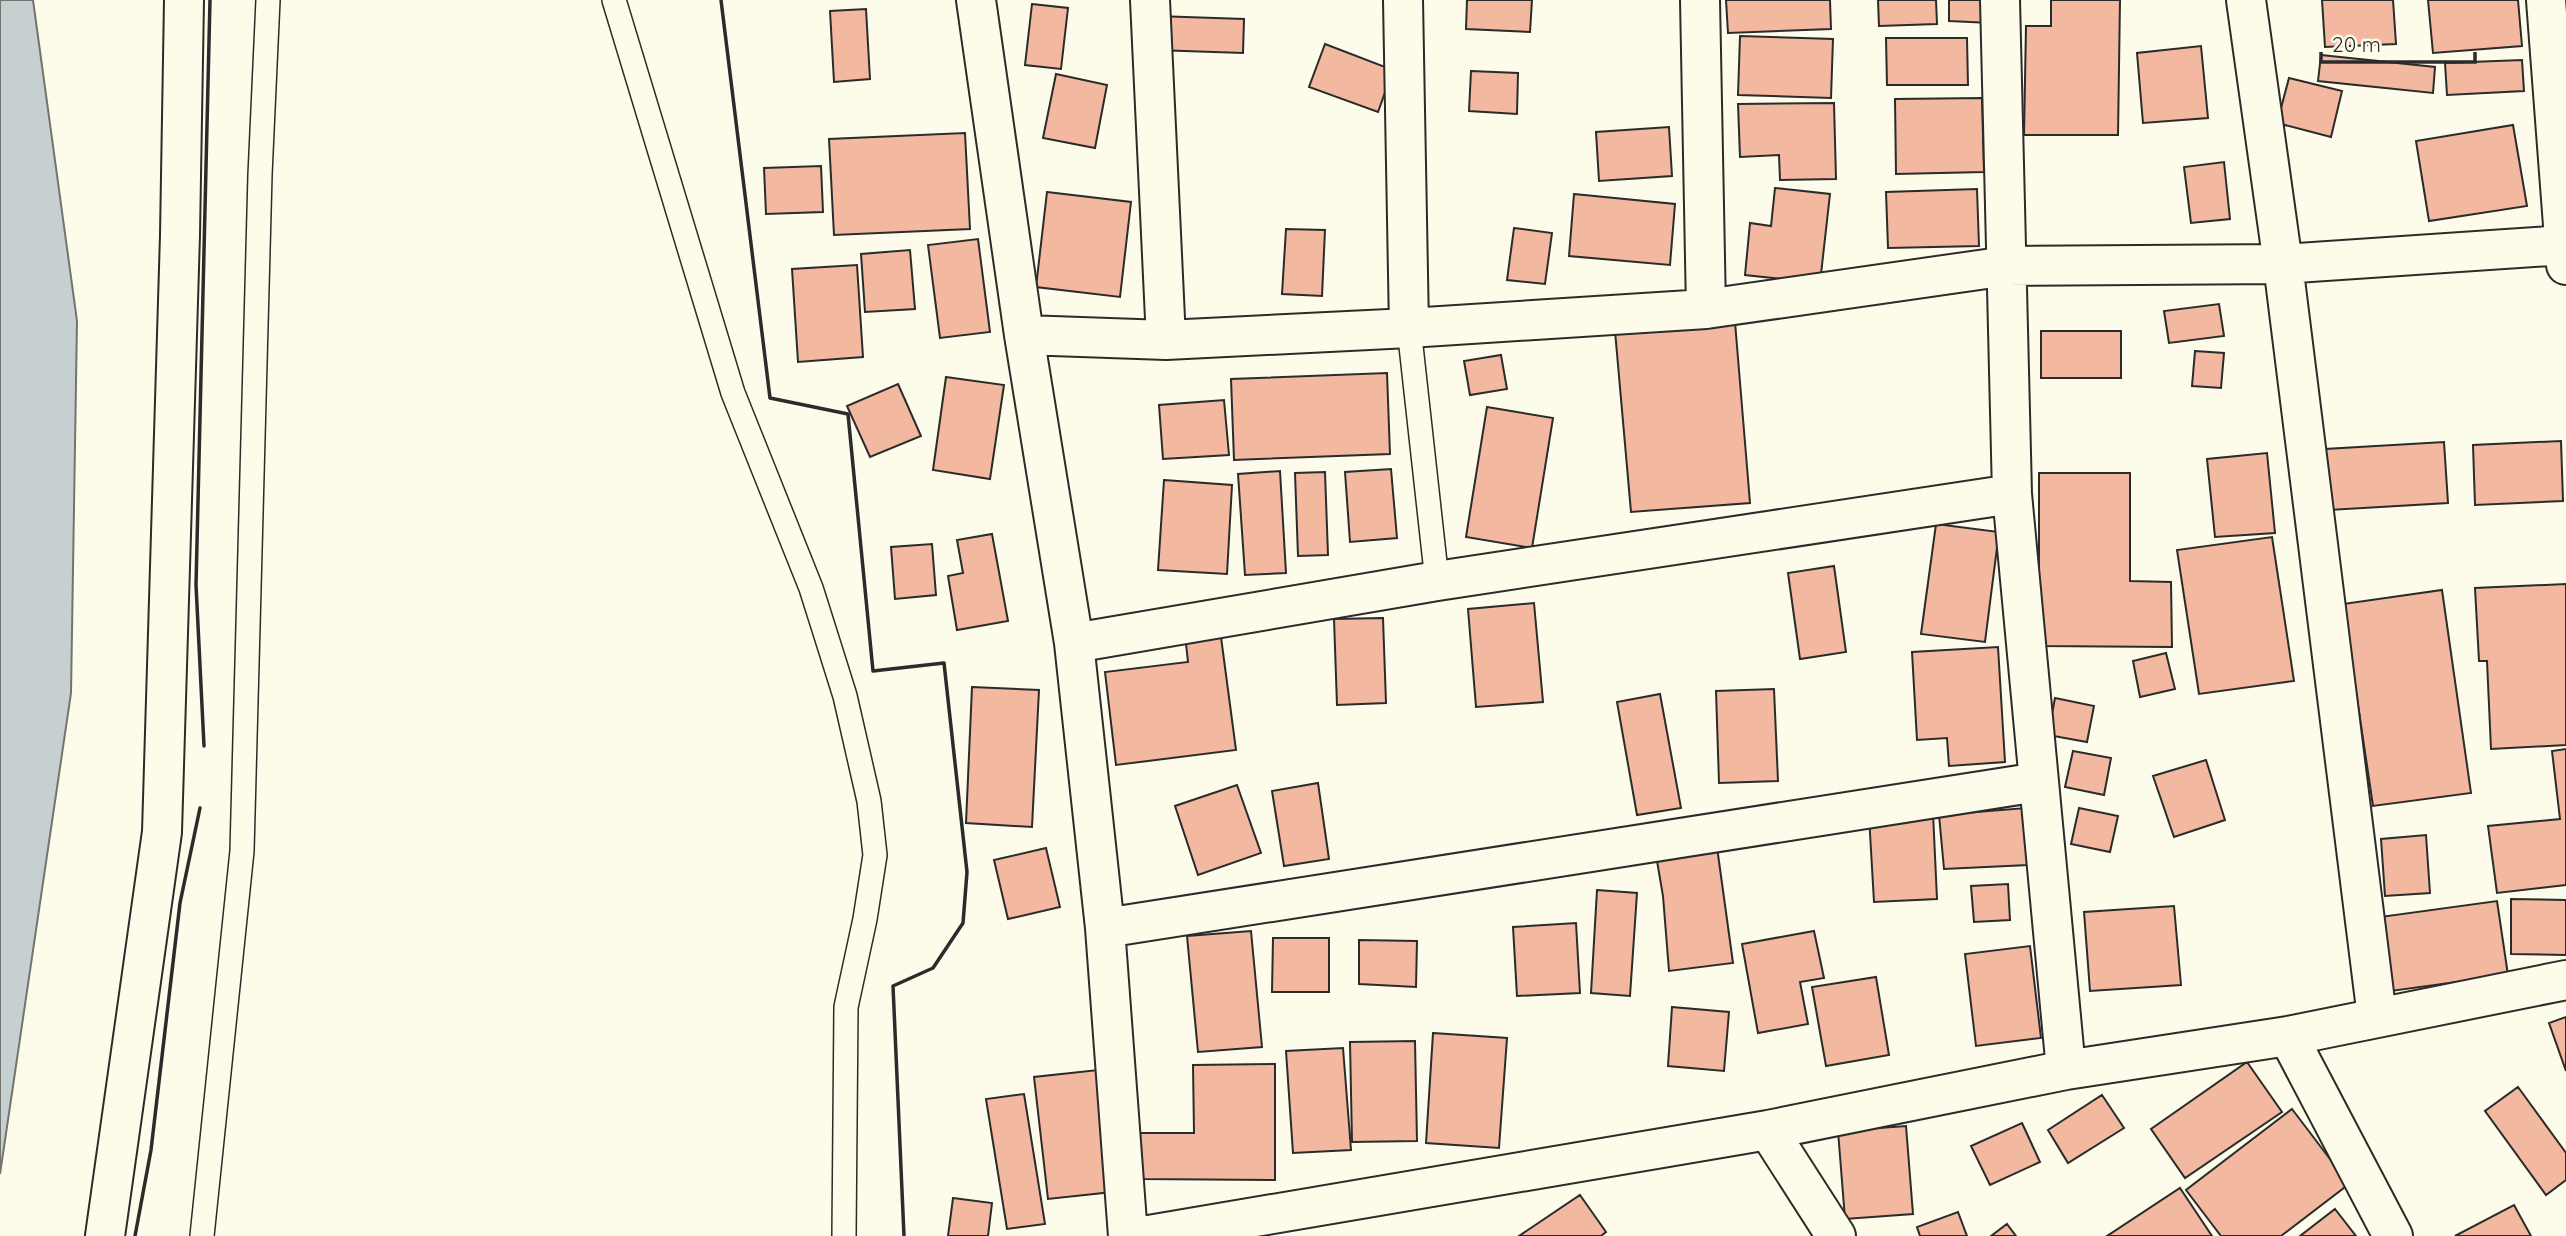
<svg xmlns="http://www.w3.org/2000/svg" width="2566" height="1236" font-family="Quicksand,sans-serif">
<rect width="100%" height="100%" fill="#fdfbea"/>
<path fill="#c7d0d0" stroke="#74746e" stroke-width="2" d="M0,0H33L77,321L71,693L0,1174Z"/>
<path fill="#f2b8a0" stroke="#2b2b2b" stroke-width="2" d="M1467,0H1532L1530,32L1466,29Z
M1726,0H1830L1831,29L1728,33Z
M1878,0H1936L1937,24L1879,26Z
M1949,0H1991V23L1949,21Z
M2051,0H2120L2118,135H2024L2026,26H2051Z
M2322,0H2393L2396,44L2325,47Z
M2428,0H2518L2522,46L2433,53Z
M1032,4L1068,8L1061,69L1025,65Z
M866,9L870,79L834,82L830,11Z
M1156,16L1244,19L1243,53L1155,50Z
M1740,36L1833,39L1831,98L1738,95Z
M1886,38H1967L1968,85H1887Z
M1325,44L1393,70L1378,112L1309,87Z
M2201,46L2208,118L2143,123L2137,53Z
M2321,55L2435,67L2433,93L2318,81Z
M2522,60L2524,91L2447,95L2445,63Z
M1471,71L1518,73L1517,114L1469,111Z
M1056,74L1107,85L1095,148L1043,138Z
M2289,78L2342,91L2331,137L2277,123Z
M1982,98L1984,172L1896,174L1895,99Z
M1834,103L1836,179L1780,180L1779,155L1740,157L1738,104Z
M2513,125L2527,206L2429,221L2416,141Z
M1669,127L1672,176L1599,181L1596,132Z
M965,133L970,229L834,235L829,139Z
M2224,162L2230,219L2191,223L2184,167Z
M821,166L823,212L766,214L764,168Z
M1775,188L1830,194L1820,283L1745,275L1750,223L1771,226Z
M1977,189L1979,246L1888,248L1886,192Z
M1047,192L1131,202L1120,297L1036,287Z
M1574,194L1675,204L1670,265L1569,256Z
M1514,228L1552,233L1545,284L1507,280Z
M1286,229L1325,230L1322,296L1282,294Z
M978,239L990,332L940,338L928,245Z
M910,250L915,309L865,312L861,254Z
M857,265L863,357L798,362L792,269Z
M2219,304L2224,336L2169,343L2164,311Z
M1735,322L1750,503L1631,512L1615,331Z
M2041,331H2121V378H2041Z
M2195,351L2224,353L2221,388L2192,386Z
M1501,355L1507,389L1470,395L1464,361Z
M1387,373L1390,454L1234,460L1231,379Z
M946,377L1004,385L990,479L933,470Z
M898,384L921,436L870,457L847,406Z
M1224,400L1229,455L1163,459L1159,405Z
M1487,407L1553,418L1532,548L1466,537Z
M2561,441L2563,501L2475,505L2473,445Z
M2444,442L2448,503L2329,510L2325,449Z
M2267,453L2275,533L2215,537L2207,459Z
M1391,469L1397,538L1350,542L1345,472Z
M1280,471L1286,573L1245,575L1238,474Z
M1325,472L1328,555L1298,556L1295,473Z
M2039,473H2130V581L2171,582L2172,647L2039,646Z
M1164,480L1232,485L1227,574L1158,570Z
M1936,524L1999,532L1985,642L1921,634Z
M992,534L1008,621L957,630L948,576L963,573L957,540Z
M2272,537L2294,681L2199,694L2177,550Z
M932,544L936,595L895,599L891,547Z
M1834,566L1846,652L1800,659L1788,573Z
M2566,584V745L2491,749L2487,661H2479L2475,588Z
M2442,590L2471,793L2373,806L2343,604Z
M1534,603L1543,702L1476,707L1468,609Z
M1383,618L1386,703L1337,705L1334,619Z
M1219,622L1236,750L1116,765L1105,672L1188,662L1184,626Z
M1998,647L2005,762L1949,766L1947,738L1917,740L1912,652Z
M2166,653L2175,689L2140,697L2133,661Z
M972,687L1039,690L1032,827L966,823Z
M1774,689L1778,781L1719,783L1716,691Z
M1660,694L1681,808L1637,815L1617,702Z
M2055,698L2094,706L2087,742L2048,735Z
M2566,749V885L2497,893L2488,826L2560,819L2552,751Z
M2073,751L2111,758L2104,795L2065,787Z
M2206,760L2225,820L2174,837L2153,776Z
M1318,783L1329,859L1284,866L1272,791Z
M1237,785L1261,853L1198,875L1175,806Z
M2026,808L2028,865L1944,869L1939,815Z
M2079,808L2118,816L2110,852L2071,844Z
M1933,813L1937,899L1874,902L1869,816Z
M2426,835L2430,893L2385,896L2381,839Z
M1717,847L1733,963L1669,971L1663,896L1656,855Z
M1046,848L1060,907L1008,919L994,860Z
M2008,884L2010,920L1974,922L1971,886Z
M1597,890L1637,893L1630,996L1591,993Z
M2511,899L2566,900V955L2511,954Z
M2497,901L2508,975L2391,991L2380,917Z
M2174,906L2181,985L2090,991L2084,912Z
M1576,923L1580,993L1517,996L1513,927Z
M1251,931L1262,1047L1198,1052L1187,936Z
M1814,931L1824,978L1800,982L1808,1024L1758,1033L1742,944Z
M1273,938H1329V992H1272Z
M1359,940L1417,941L1416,987L1359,984Z
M2030,946L2041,1038L1976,1046L1965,954Z
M1876,977L1889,1055L1826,1066L1812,987Z
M1672,1007L1729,1012L1724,1071L1668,1066Z
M2566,1017V1071L2549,1023Z
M1433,1033L1507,1038L1499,1148L1426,1143Z
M1415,1041L1417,1141L1352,1142L1350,1042Z
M1343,1048L1351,1150L1293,1153L1286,1051Z
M2247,1062L2282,1112L2185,1178L2151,1129Z
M1275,1064V1180L1139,1179L1140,1133H1194L1193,1065Z
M1098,1070L1112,1192L1048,1199L1034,1077Z
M2518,1087L2566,1153V1180L2546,1195L2485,1111Z
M1024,1094L1045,1224L1007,1229L986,1099Z
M2102,1095L2124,1128L2068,1163L2048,1130Z
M2292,1109L2349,1184L2281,1236H2221L2186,1190Z
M2022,1123L2040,1162L1990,1185L1971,1146Z
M1906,1126L1913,1214L1845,1219L1838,1131Z
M2180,1188L2212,1236H2107Z
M1580,1195L1606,1232L1601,1236H1519Z
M953,1198L992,1203L988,1236H948Z
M2514,1205L2531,1236H2455Z
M2335,1209L2356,1236H2300Z
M1958,1212L1967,1236H1920L1917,1227Z
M2007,1224L2016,1236H1991Z"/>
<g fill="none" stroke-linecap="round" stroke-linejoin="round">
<defs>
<path id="service" d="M614,0L733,393L811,588L829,645L845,696L869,801L875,855L865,919L846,1007L844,1236
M1409,328L1437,581
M202,1236L242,851L260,175L268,0"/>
<path id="minor" d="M976,0L1024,335L1074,643L1105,928L1128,1236
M1150,0L1166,340
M1403,0L1409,328
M1700,0L1706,309
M2000,0L2012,494L2066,1070
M2246,0L2283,264L2377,1017
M2546,0L2566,265
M1024,335L1166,340L1409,328L1706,309L2007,266L2283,264L2564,245
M1074,643L1437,581L2012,494
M1105,928L2038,782
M2288,1036L2393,1236
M1768,1130L1836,1236
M1143,1236L1768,1130L2066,1070L2288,1036L2566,980"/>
<path id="tertiary" d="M105,1236L162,832L180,235L184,0"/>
</defs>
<use href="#service" stroke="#2b2b2b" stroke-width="26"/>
<use href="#minor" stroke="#2b2b2b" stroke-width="42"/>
<use href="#tertiary" stroke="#2b2b2b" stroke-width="42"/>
<use href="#service" stroke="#fdfbea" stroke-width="23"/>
<use href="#minor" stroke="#fdfbea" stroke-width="38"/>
<use href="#tertiary" stroke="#fdfbea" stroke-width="38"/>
<path stroke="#2b2b2b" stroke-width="3.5" d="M721,0L770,398L848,414L873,671L944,663L967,872L963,923L933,968L893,986L904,1236
M204,746L196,585L210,0
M135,1236L151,1150L180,903L200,808"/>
</g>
<path d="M2321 52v10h154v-10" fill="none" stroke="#2b2b2b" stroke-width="3.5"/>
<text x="2332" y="52" font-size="21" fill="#2b2b2b" stroke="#fdfbea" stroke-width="5" paint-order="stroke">20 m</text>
</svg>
